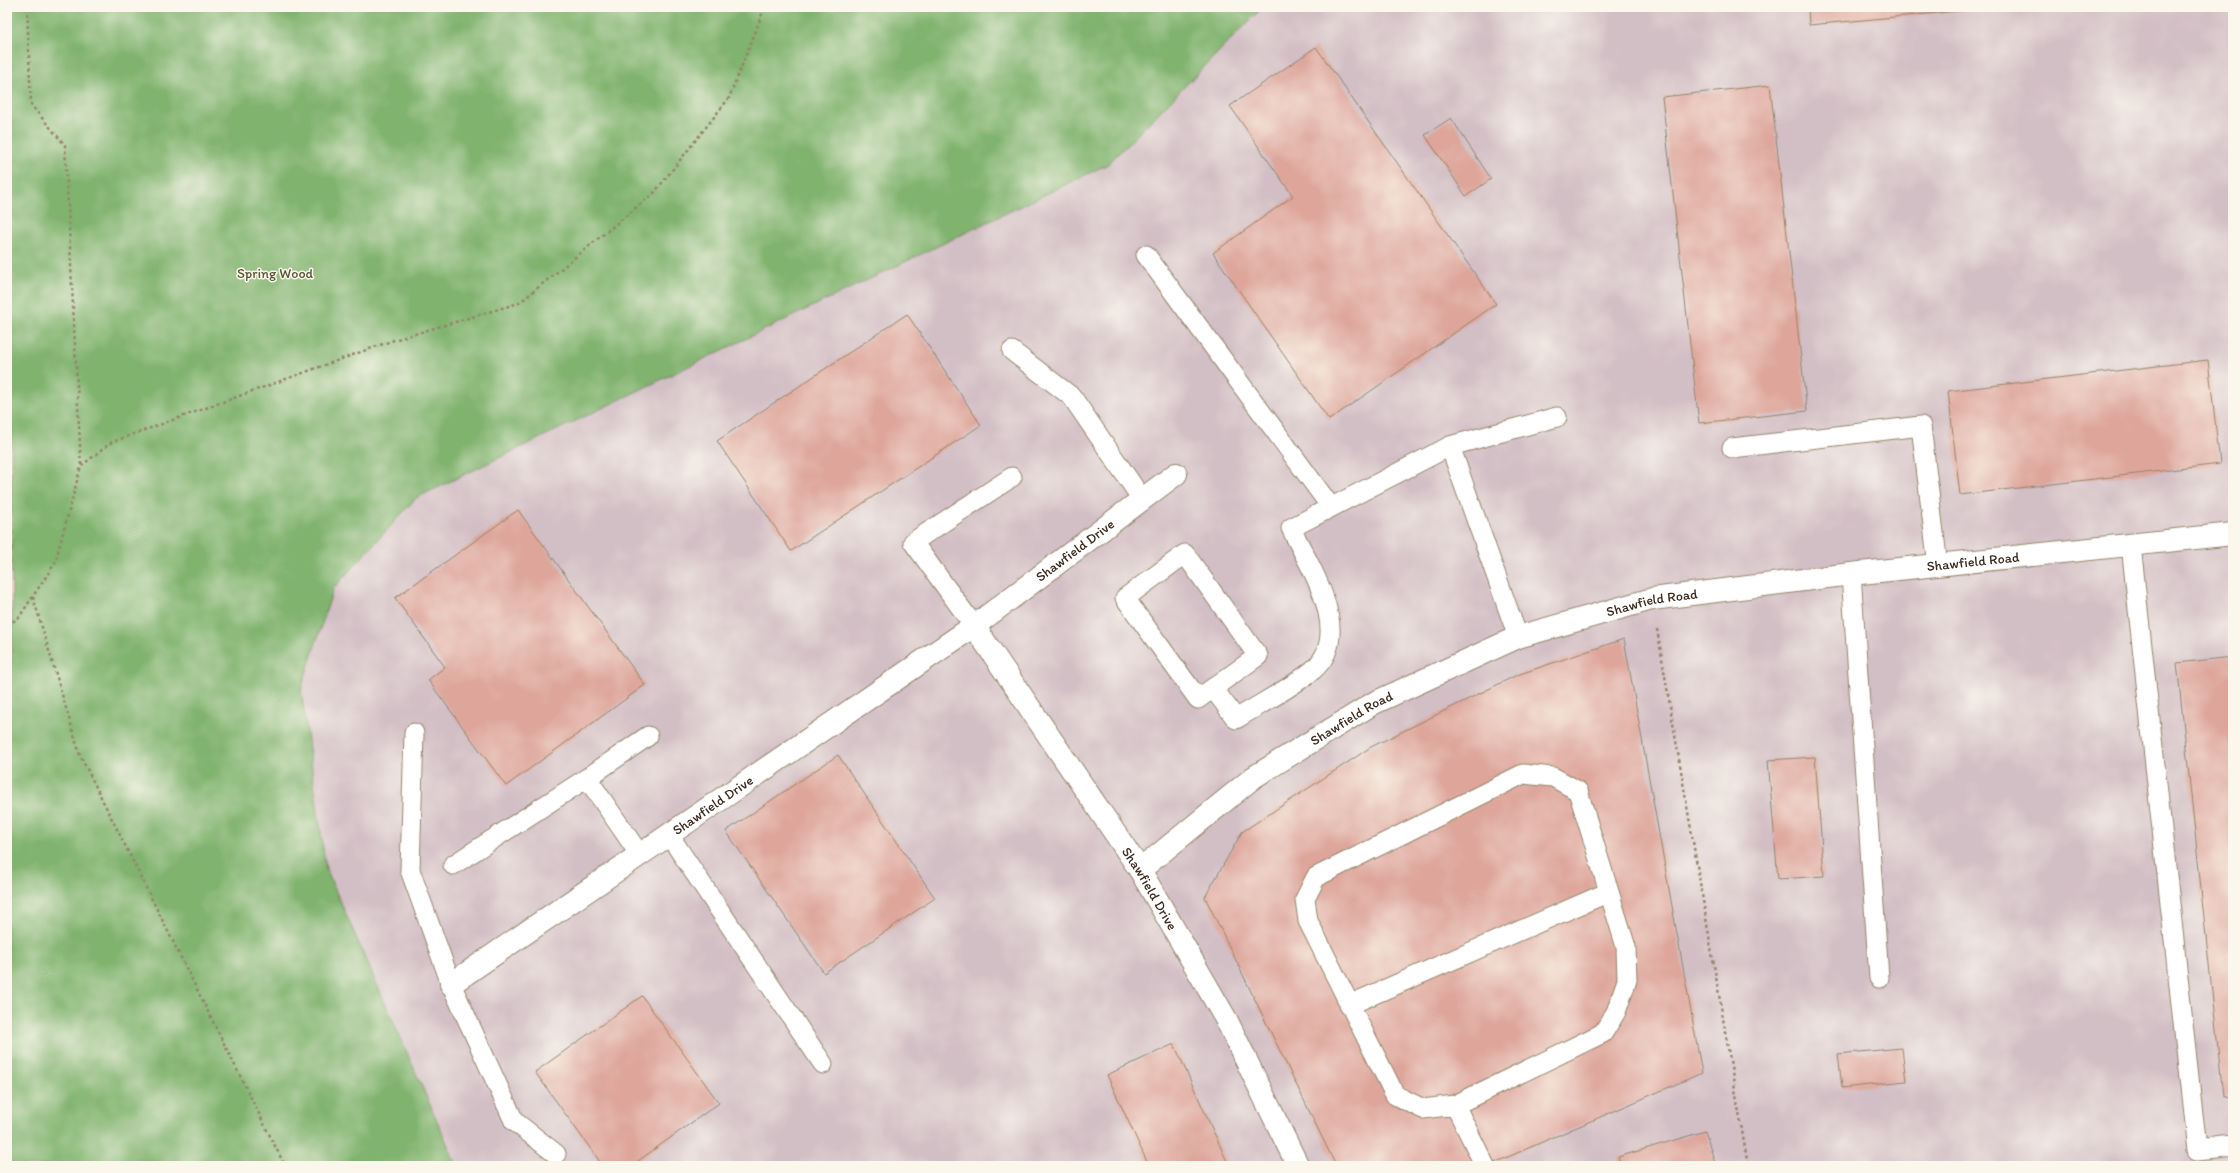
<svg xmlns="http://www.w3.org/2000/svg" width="2240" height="1173" font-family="Itim,sans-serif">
<rect width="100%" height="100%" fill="#fbf7ec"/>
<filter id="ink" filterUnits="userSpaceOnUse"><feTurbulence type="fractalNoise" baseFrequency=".025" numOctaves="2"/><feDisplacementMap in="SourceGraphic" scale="8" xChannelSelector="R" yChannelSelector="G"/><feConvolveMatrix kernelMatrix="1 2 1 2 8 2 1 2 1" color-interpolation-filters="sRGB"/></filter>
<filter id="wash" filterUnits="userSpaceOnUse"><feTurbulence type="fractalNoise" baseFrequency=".012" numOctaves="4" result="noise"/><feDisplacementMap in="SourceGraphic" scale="16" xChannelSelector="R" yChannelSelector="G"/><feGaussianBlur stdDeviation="0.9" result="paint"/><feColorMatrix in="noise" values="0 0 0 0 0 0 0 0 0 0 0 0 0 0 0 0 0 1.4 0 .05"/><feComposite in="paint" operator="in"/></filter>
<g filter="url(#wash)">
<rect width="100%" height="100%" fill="#edddbb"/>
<path fill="#f7d0cf" d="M7,7H9L12,661H7Z"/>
<path fill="#d2bec5" d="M1263,7H2233V1166H457L326,869L301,690L333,589L416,498L1108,164Z"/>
<path fill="#80b36e" stroke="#5e6e46" d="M9,7H1263L1108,164L416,498L333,589L301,690L326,869L457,1166H7V661H12Z"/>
<g id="blocks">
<path fill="#dea69b" d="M1808,7H1991V8L1809,25Z
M1316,47L1496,304L1329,420L1213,253L1293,196L1230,106Z
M1770,85L1807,411L1699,423L1662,97Z
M1451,118L1491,179L1466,196L1425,135Z
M907,314L981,425L791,551L717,441Z
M2208,360L2220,464L1960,495L1948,391Z
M518,510L645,685L506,786L428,680L445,667L395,598Z
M1624,639L1702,1073L1487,1166H1336L1205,897L1242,832L1371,747L1517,675Z
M2233,657V1094L2223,1096L2177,663Z
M838,755L935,898L824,973L726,831Z
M1815,757L1824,876L1778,879L1768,760Z
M642,996L719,1103L631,1166H603L535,1072Z
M1174,1044L1229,1166H1149L1107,1075Z
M1902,1048L1906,1081L1842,1088L1838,1054Z
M1705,1131L1716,1166H1621L1618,1157Z"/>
</g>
</g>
<g filter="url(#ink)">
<use href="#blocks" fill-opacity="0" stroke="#94846c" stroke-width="1"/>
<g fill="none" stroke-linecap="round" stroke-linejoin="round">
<defs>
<path id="service" d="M1146,255L1331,507
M1012,351L1072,397L1142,499
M1450,446L1557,417
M1732,448L1921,426L1938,566
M2131,545L2197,1151L2233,1147
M1851,574L1879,978
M974,626L913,542L1012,477
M1213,688L1198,699L1125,598L1185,554L1258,656L1213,688L1236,719C1260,704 1291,688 1313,670C1355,634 1309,566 1291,528L1450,446L1518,637
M414,733L410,870L451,984L514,1121L556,1154
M1523,774L1553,777L1578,791L1626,947L1627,980L1616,1012L1603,1033L1455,1105L1423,1109L1395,1095L1308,921L1305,899L1316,877Z
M669,835L823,1064
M640,855L587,778L648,736
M453,865L587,778
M1349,1005L1609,892
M1455,1105L1485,1166"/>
<g id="minor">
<path id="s1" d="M974,626L1140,870L1227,1021L1298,1166"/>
<path id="s2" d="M1140,870L1254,777L1374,703L1518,637L1652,599L1851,574L2233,534"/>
<path id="s3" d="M451,984L974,626L1176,474"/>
</g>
</defs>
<use href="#service" stroke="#94846c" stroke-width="21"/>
<use href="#minor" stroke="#94846c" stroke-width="24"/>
<path stroke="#94846c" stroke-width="2.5" stroke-dasharray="3 3" stroke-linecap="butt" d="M27,7L31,105L65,145L81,466
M33,597L80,755L285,1166
M7,624L18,619L55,563L81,466L112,442L394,340L519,303L654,193L729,98L765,7
M1657,629L1748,1166"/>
<use href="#service" stroke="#fff" stroke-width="19"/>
<use href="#minor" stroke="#fff" stroke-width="22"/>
</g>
</g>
<g text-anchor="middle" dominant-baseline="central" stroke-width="3" stroke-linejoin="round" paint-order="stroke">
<g font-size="14" fill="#545436" stroke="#fbf7ec">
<text x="275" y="273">Spring Wood</text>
</g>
<g font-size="14" fill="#3b2a1e" stroke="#fbf7ec">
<text stroke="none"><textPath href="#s3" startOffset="760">Shawfield Drive</textPath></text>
<text stroke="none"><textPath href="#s2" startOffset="909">Shawfield Road</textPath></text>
<text stroke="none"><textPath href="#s2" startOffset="585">Shawfield Road</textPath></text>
<text stroke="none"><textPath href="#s2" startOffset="261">Shawfield Road</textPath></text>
<text stroke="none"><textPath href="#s3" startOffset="317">Shawfield Drive</textPath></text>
<text stroke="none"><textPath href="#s1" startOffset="316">Shawfield Drive</textPath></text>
</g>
</g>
<rect width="2240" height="1173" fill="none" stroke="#fbf7ec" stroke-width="24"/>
</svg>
